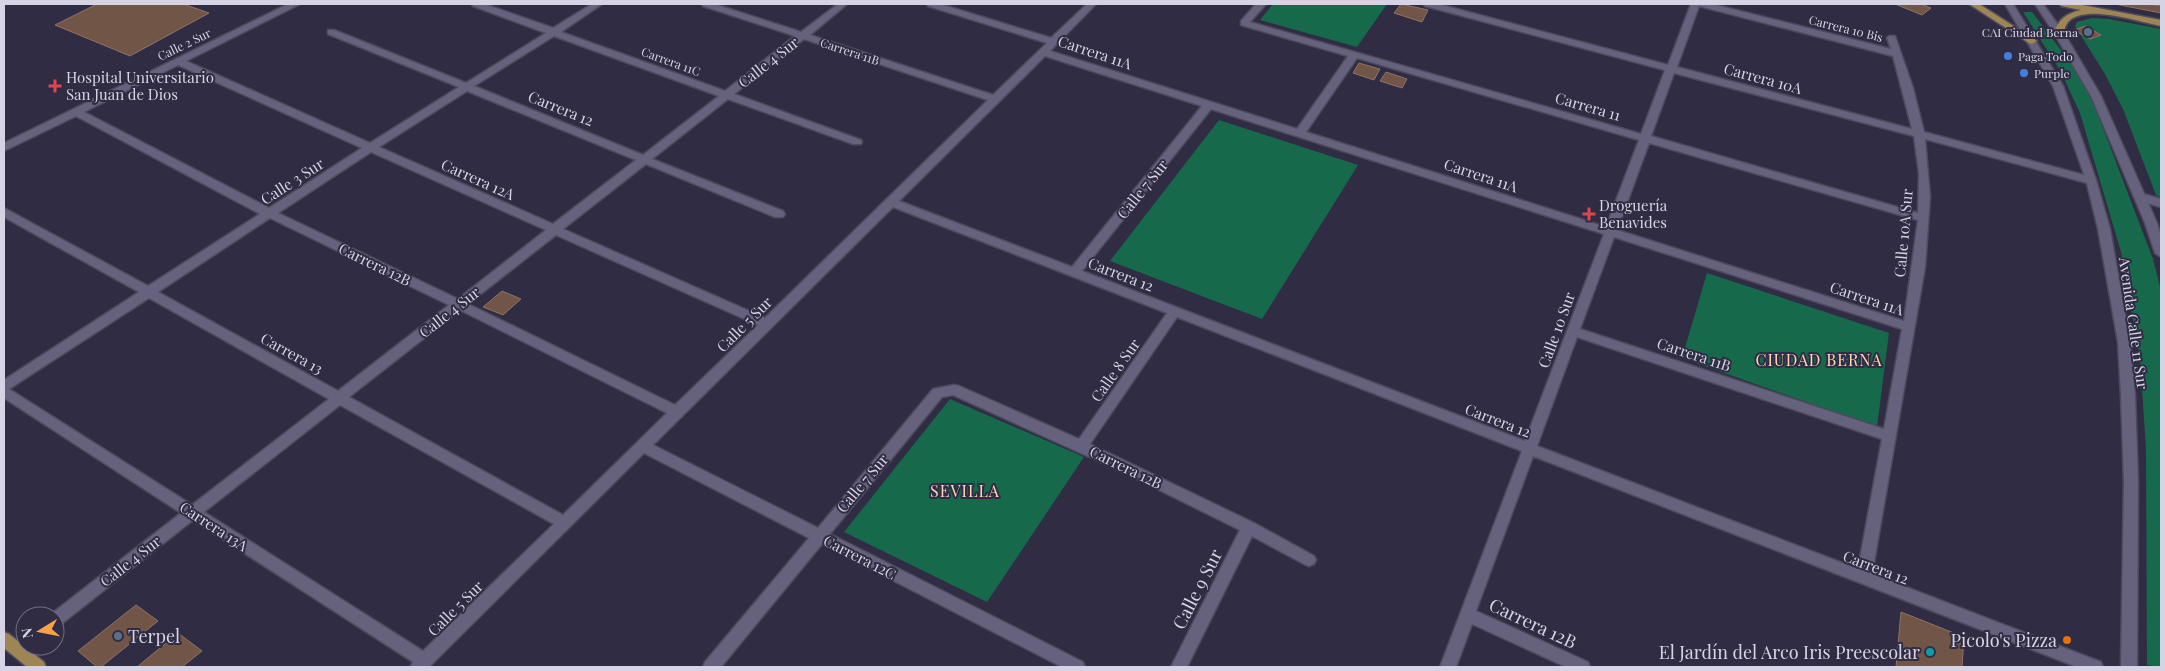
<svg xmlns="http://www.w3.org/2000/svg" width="2165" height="671" font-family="'Playfair Display',serif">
<rect width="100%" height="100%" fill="#302c44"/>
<path fill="#17694c" d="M1273,4H1387L1357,47L1260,20Z
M2023,12H2032L2067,58L2090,94L2153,259L2161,291V667L2147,665L2146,449L2140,359L2121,252L2080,113L2061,72Z
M2092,18L2109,19L2161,29V197L2156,195L2123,109L2105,74L2075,26L2077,22Z
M1219,120L1358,165L1262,319L1110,261Z
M1707,273L1889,333L1877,427L1682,358Z
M950,399L1084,457L987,602L844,532Z"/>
<path fill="#715647" stroke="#8f7263" d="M97,4H183L209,13L130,56L55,25Z
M1401,4L1428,10L1422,22L1394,13Z
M1895,4H1921L1931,8L1922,15Z
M2115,4H2148L2161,6V13Z
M2085,26L2101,35L2090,39L2074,30Z
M1359,63L1380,69L1374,80L1353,73Z
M1386,72L1407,79L1402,88L1380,81Z
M502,291L521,299L503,315L483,307Z
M136,605L158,621L101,667H97L78,651Z
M1901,612L1964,637L1962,667H1896Z
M178,633L202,651L182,667H137Z"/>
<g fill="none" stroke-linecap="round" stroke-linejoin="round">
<defs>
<path id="street" d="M288,4H300L186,61L370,143L459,87L328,34V30H334L466,83L546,33L473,6L472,4H484L553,28L592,4H602L561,32L725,91L795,36L703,6L702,4H714L801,32L838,4H847L810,35L993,95L1047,43L928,6L927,4H940L1051,38L1087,4H1096L1050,51L1297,129L1348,56L1241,25V21L1256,4H1266L1250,22L1641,134L1665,70L1425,6L1423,4H1438L1668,65L1691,4H1712L1891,49L1887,38L1889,36H1895L1913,88L1924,132L2095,178L2096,180L2091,184L1925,139L1930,197L1925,267L1872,574L2101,662L2103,667H2077L1533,456L1476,611L1588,662L1590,667H1566L1472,624L1456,667H1440L1522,451L1177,317L1090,444L1254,523L1314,556L1316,560L1314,564L1309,566L1304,564L1252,536L1187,667H1171L1240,530L1129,475L953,395L942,397L830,534L1083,662L1085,667H1062L822,544L721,667H703L705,662L809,538L644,453L429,667H410L413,662L193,520L60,625L55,627V616L50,615L181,513L4,398V380L139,292L4,217V208L148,286L260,214L76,116L8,149L4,150V143ZM1699,6L1893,56L1912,129L1677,67ZM554,36L719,96L643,155L474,86ZM804,39L988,100L765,318L563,229L646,164L775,217H783L785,214L783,211L652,159L728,99L853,144H861L862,142L861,140L734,94ZM1045,56L1202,106L1072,267L899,201ZM1357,58L1639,140L1606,227L1306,132ZM178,65L362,148L269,208L84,112ZM1674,73L1914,136L1919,174L1918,213L1651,136ZM467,91L636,160L553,224L379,147ZM1211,109L1604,234L1525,441L1082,271ZM1649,143L1918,220L1904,321L1617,230ZM371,152L546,230L458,299L278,213ZM893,207L1167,313L1079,439L959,386L954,385L933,389L818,528L653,445ZM270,218L449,305L338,391L158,292ZM556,235L758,325L675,405L468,304ZM1614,237L1902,329L1884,429L1580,329ZM149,298L329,399L192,505L9,389ZM460,310L667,413L563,515L349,397ZM1577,337L1882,439L1858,569L1537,446ZM340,405L554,524L423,651L204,512Z
M2140,193L2161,199V207L2136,200L2134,197L2136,194Z"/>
<path id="secondary" d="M2005,4H2013L2063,86L2096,180L2110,229L2130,342L2135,395L2138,482L2137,667H2121L2124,482L2121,395L2118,342L2098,229L2086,180L2053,86Z
M2035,4H2043L2064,33L2101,96L2157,223L2161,236V257L2155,253L2145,223L2091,96L2054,33Z"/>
<path id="primary" d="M1969,4H1979L2037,41L2032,44L2029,43Z
M2060,4H2077L2161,20V26C2138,22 2088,4 2069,21C2065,25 2065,30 2062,35L2059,36L2054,33C2058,19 2067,13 2081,10L2061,6Z
M4,632L9,634L44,662L46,667H27L4,648Z"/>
</defs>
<use href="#street" stroke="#4d4a5d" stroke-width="3"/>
<use href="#secondary" stroke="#4d4a5d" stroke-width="3"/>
<use href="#primary" stroke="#4d4a5d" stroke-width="3"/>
<use href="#street" fill="#66627d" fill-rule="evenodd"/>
<use href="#secondary" fill="#66627d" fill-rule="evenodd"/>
<use href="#primary" fill="#9e8554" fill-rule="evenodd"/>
</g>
<g fill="#5c6f8a" stroke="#302c44" stroke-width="2">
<circle cx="2088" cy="32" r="5"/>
<circle cx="118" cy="636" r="5"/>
</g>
<g fill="#3f7fe0" stroke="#302c44" stroke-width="2">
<circle cx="2008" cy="56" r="5"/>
<circle cx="2024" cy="73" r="5"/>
</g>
<g fill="#e0444e" stroke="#302c44" stroke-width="2">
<path d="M52.5 78.5h5v5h5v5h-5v5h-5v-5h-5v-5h5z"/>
<path d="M1586.5 206.5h5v5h5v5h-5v5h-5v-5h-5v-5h5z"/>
</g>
<circle fill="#e8710a" stroke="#302c44" stroke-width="2" cx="2067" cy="640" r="5"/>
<circle fill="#0f9aa8" stroke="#302c44" stroke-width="2" cx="1930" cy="652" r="5"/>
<g text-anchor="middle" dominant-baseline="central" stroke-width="4" stroke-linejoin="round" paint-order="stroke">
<g font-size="12" fill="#d6d4e4" stroke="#302c44">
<text transform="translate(1846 28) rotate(14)">Carrera 10 Bis</text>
<text transform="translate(184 44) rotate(-26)">Calle 2 Sur</text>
<text transform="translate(850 51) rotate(18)">Carrera 11B</text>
<text transform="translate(671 61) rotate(20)">Carrera 11C</text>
</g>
<g font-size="12" fill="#d6d4e4" stroke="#302c44" text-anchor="start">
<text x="2078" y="32" text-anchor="end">CAI Ciudad Berna</text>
<text x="2018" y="56">Paga Todo</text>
<text x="2034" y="73">Purple</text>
</g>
<g font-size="15" fill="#d6d4e4" stroke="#302c44">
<text transform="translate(1095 52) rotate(18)">Carrera 11A</text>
<text transform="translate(768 62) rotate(-38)">Calle 4 Sur</text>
<text transform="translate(1763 78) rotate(15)">Carrera 10A</text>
<text transform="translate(1588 106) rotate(16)">Carrera 11</text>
<text transform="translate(561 108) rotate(22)">Carrera 12</text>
<text transform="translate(1481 175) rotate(18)">Carrera 11A</text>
<text transform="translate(478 179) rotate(24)">Carrera 12A</text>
<text transform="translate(292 181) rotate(-33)">Calle 3 Sur</text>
<text transform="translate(1142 189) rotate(-51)">Calle 7 Sur</text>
<text transform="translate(1903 233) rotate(-85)">Calle 10A Sur</text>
<text transform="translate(375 264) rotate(26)">Carrera 12B</text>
<text transform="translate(1121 274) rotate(21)">Carrera 12</text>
<text transform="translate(1867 298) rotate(18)">Carrera 11A</text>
<text transform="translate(449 312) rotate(-38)">Calle 4 Sur</text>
<text transform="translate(2134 323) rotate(82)">Avenida Calle 11 Sur</text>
<text transform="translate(744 324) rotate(-45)">Calle 5 Sur</text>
<text transform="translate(1556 330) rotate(-70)">Calle 10 Sur</text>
<text transform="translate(292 353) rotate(29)">Carrera 13</text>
<text transform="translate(1694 354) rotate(18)">Carrera 11B</text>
<text transform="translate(1115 370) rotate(-55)">Calle 8 Sur</text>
<text transform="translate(1498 420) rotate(21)">Carrera 12</text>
<text transform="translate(1126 467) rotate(26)">Carrera 12B</text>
<text transform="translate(862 483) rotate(-50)">Calle 7 Sur</text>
<text transform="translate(214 526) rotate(33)">Carrera 13A</text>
<text transform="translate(860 557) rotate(27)">Carrera 12C</text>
<text transform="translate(130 561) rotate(-38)">Calle 4 Sur</text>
<text transform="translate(1876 567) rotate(21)">Carrera 12</text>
<text transform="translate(455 608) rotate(-45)">Calle 5 Sur</text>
</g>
<g font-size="15" fill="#d6d4e4" stroke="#302c44" text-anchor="start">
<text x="66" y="77">Hospital Universitario<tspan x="66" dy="17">San Juan de Dios</tspan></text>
<text x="1599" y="205">Droguería<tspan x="1599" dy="17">Benavides</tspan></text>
</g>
<g font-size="16" letter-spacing="1" fill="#fed9b8" stroke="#302c44">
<text x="1819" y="359">CIUDAD BERNA</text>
<text x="965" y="490">SEVILLA</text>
</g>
<g font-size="18" fill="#d6d4e4" stroke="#302c44">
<text transform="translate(1197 589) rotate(-63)">Calle 9 Sur</text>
<text transform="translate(1533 623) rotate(25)">Carrera 12B</text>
</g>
<g font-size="18" fill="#d6d4e4" stroke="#302c44" text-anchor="end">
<text x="128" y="636" text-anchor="start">Terpel</text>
<text x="2057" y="640">Picolo's Pizza</text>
<text x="1920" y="652">El Jardín del Arco Iris Preescolar</text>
</g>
</g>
<rect width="2165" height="671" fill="none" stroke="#d6d4e4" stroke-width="10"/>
<g transform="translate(40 631) rotate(260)"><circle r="24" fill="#302c44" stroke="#726f84"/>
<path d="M0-4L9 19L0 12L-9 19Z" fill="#f7a149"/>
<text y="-8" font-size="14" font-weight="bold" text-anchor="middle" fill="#d6d4e4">N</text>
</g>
</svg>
